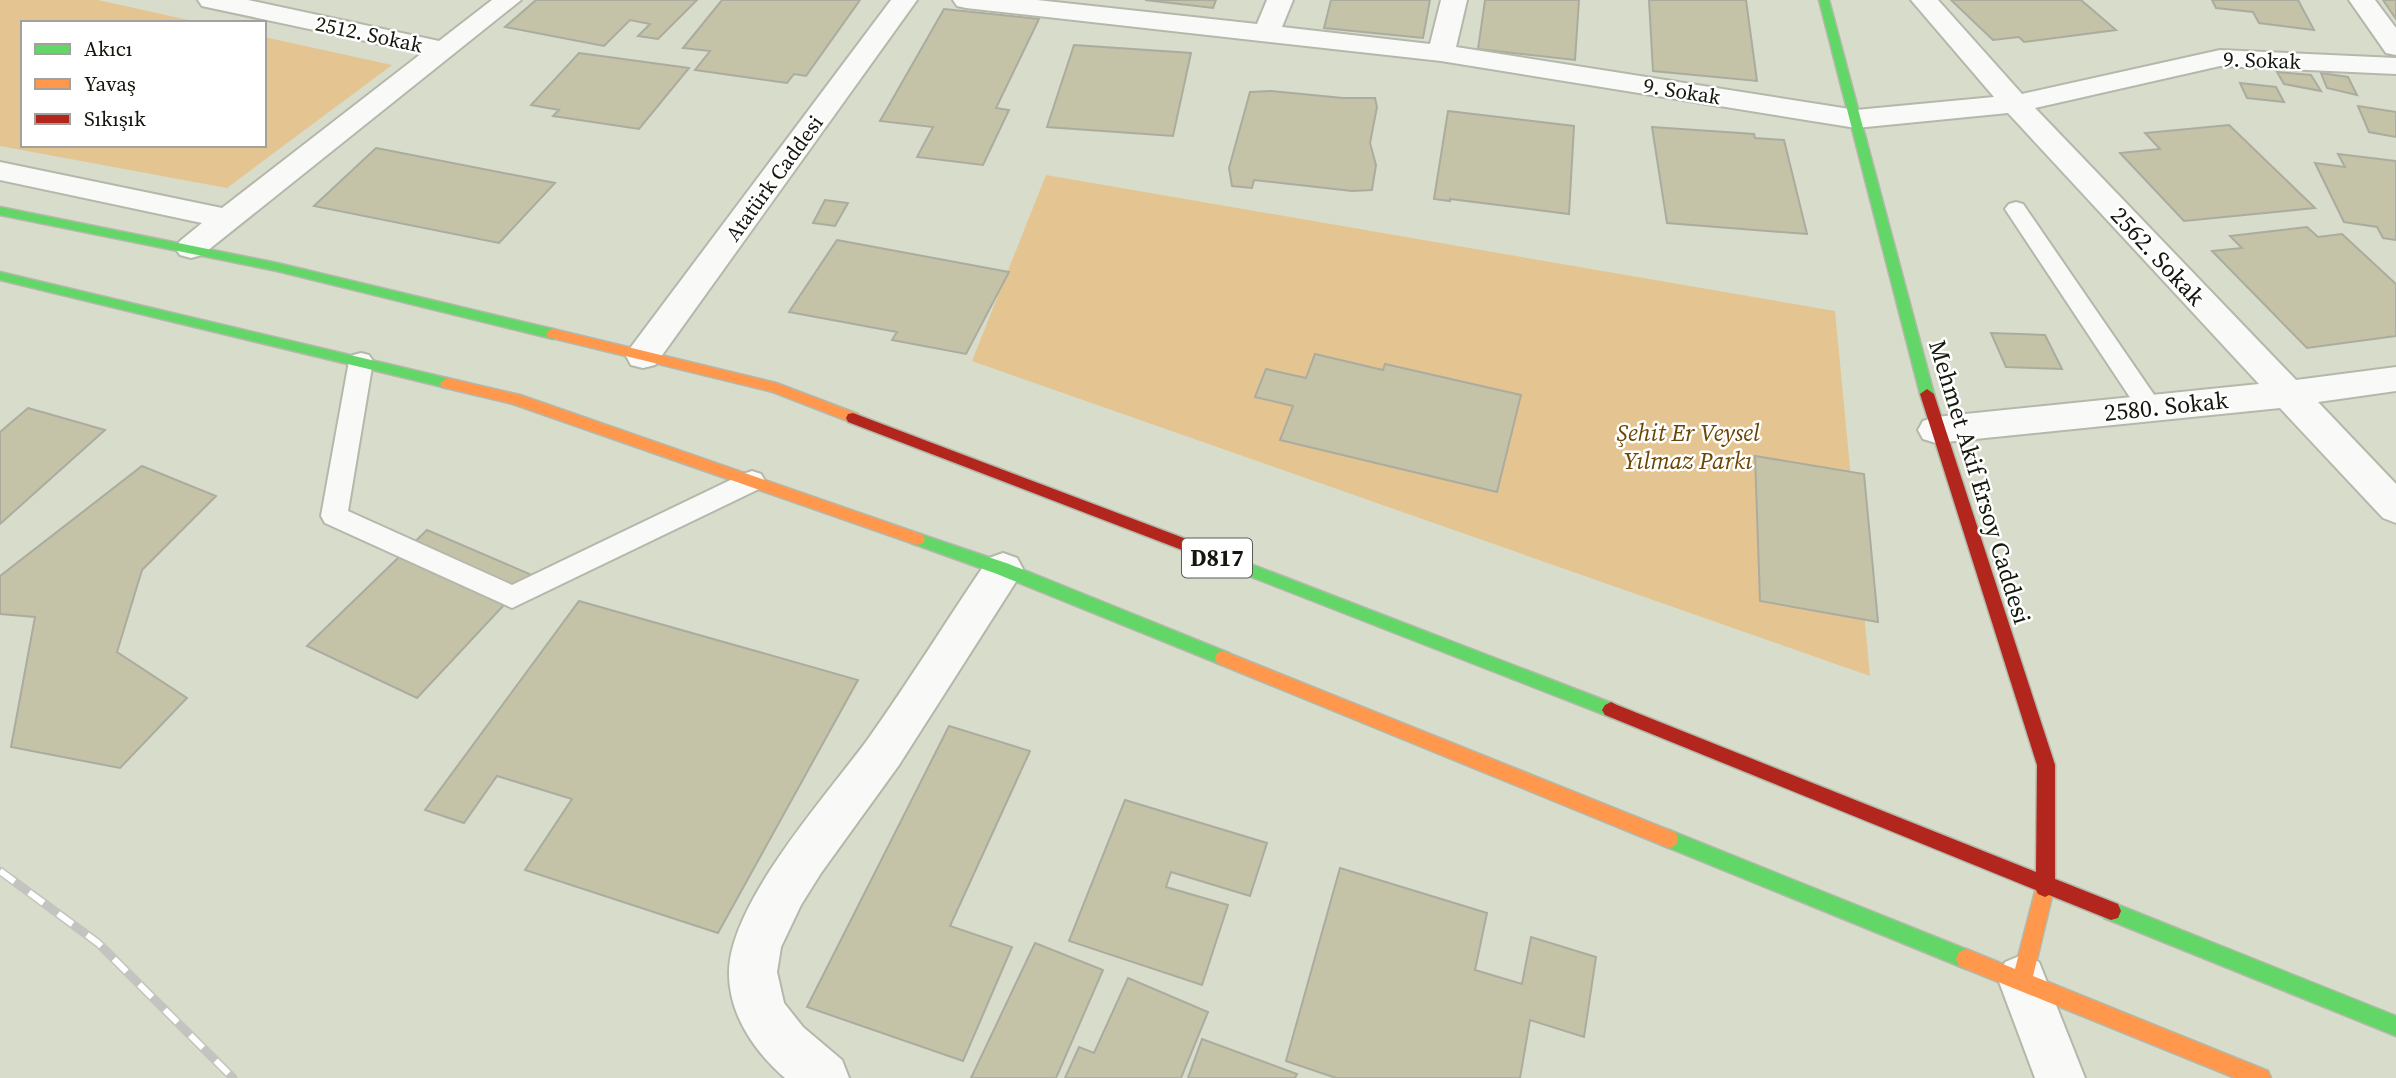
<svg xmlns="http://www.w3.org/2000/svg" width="2396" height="1078" font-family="'Source Serif 4',serif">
<rect width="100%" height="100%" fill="#d7dccb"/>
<path fill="#e4c591" d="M0,0H98L202,23H23V145H264V37L392,65L227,188L0,146Z
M1046,175L1835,311L1870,676L972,361Z"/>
<path fill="#c4c2a7" stroke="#abac9f" stroke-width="2" d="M536,0H697L658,39L638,36L650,24L630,20L604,46L505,27Z
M722,0H860L806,76L794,74L787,83L695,70L710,51L683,48Z
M1145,0H1216L1213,8Z
M1331,0H1430L1423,38L1324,28Z
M1485,0H1579L1575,60L1478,49Z
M1649,0H1746L1757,81L1653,71Z
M1951,0H2081L2116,30L2024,42L2019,37L1993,40Z
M2212,0H2298L2314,30L2259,23L2253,12L2216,8Z
M2383,0H2396V19Z
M944,9L1039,19L996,108L1009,110L983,165L917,157L933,127L880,121Z
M1074,45L1191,53L1173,136L1047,127Z
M579,53L689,68L639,129L553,116L559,110L531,105Z
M2277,72L2311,75L2321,91L2284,84Z
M2321,73L2348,77L2357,95L2327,88Z
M2240,83L2276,87L2284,102L2247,98Z
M1271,91L1343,98H1375L1377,107L1370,143L1376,165L1372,190L1352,191L1254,180L1252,188L1232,186L1229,168L1250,92Z
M2358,106L2396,112V137L2369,132Z
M1448,111L1574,126L1569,214L1450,199V201L1434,199Z
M2229,125L2315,208L2184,221L2120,153L2160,149L2145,133Z
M1652,127L1754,134L1755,138L1784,140L1807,234L1667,223Z
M376,148L555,183L499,243L314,206Z
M2338,154L2396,161V240L2383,238L2377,227L2344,222L2315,163L2345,167Z
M825,200L848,203L835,226L813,223Z
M2307,227L2318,237L2342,234L2396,284V336L2307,348L2212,251L2242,248L2230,236Z
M837,240L1009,272L966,354L892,340L897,332L789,312Z
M1991,333L2045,335L2062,369L2006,367Z
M1315,354L1383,370L1385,364L1521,395L1497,492L1280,440L1293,406L1255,397L1266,369L1306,378Z
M28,408L105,430L0,524V432Z
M1755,456L1864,474L1878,622L1760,601Z
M142,466L216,496L142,570L117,652L187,698L120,768L11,747L35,617L0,614V576Z
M427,530L532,575L417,698L307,646Z
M579,601L858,680L718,933L525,870L572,799L497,776L464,823L425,810Z
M949,726L1030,751L950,926L1012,947L963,1061L807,1007Z
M1125,800L1267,843L1250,896L1171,872L1166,887L1228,905L1202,985L1069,941Z
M1340,868L1487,913L1475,970L1522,984L1531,937L1596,957L1584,1037L1530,1020L1520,1078H1336L1286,1061Z
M1035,943L1103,970L1056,1078H971Z
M1128,978L1208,1012L1181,1078H1065L1079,1047L1094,1053Z
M1202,1039L1297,1074L1295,1078H1188Z"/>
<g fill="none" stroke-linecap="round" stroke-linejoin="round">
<defs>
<path id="lane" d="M2016,202L2023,204L2159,402L2162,408L2159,414L2150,417L2141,414L2005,209L2009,204Z
M361,353L369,355L373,361L348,511L512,585L743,474L752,471L761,474L765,481L761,488L512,608L325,523L321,516L349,361L353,355Z"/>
<path id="street" d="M198,0H248L439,41L492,0H521L202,255L191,258L180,255L175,248L180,241L202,223L0,180V162L222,208L422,53L211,8L202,6Z
M891,0H917L655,365L643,368L631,365L626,356L631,347Z
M953,0H1037L1257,24L1267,0H1293L1282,27L1430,44L1441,0H1467L1456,47L1856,110L1994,97L1911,0H1938L2022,94L2220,50L2396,58V74L2220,66L2035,108L2296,380L2396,367V391L2318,402L2396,484V523L2383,518L2280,408L1936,443L1923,439L1918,430L1923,421L1936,417L2259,384L2008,113L1856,128L1441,61L966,8L957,6Z
M2349,0H2375L2396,28V55L2386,53Z
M1003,553L1017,558L1023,569L1017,580L899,765L821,873L801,905L781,947L777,972L784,1003L803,1027L842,1060L849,1078H785C755,1052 729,1015 729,973C729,903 827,795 868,739C910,680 948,618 989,558Z
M2022,955L2039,962L2085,1078H2035L1998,979L2005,962Z"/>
<path id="fast" d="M1819,0H1829L1934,394L1927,399L1920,394Z
M0,207L277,263L553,329L560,334L553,339L277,271L0,215Z
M0,272L447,378L454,383L447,388L0,280Z
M917,533L1009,564L1229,653L1231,658L1229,663L1223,665L1217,663L997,574L911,543L909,539L911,535Z
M1196,543L1617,705L1620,710L1617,715L1611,718L1605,715L1190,553L1188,549L1190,545Z
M1669,830L1973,952L1976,959L1973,966L1966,969L1662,845L1660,839L1662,833Z
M2111,902L2396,1016V1036L2104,918L2101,911L2104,904Z"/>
<path id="slow" d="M553,329L776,383L858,414L860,418L853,423L773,392L548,337L546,334L548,331Z
M447,378L520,395L923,535L925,539L923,543L917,545L513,404L442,387L440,383Z
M1223,651L1676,833L1678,839L1676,845L1669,848L1217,663L1215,658L1217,653Z
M2045,879L2052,882L2054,888L2033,976L2268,1071L2271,1078H2235L1959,966L1956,959L1959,952L1966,949L2015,969L2036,888L2038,882Z"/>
<path id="jam" d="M1927,389L1934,394L2055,765V879L2118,904L2121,911L2118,918L2111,920L2049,895L2045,897L2038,894L2036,890L1605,715L1602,710L1605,705L1611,702L1617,705L2036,872L2037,765L1920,394Z
M853,413L1202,545L1204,549L1202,553H1190L848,422L846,418L848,414Z"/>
</defs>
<use href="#lane" stroke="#b4b8ab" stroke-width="4"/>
<use href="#street" stroke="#b4b8ab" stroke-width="4"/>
<use href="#fast" stroke="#b4b8ab" stroke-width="3"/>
<use href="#slow" stroke="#b4b8ab" stroke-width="3"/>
<use href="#jam" stroke="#b4b8ab" stroke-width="3"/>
<use href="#lane" fill="#f9faf7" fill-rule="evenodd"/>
<use href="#street" fill="#f9faf7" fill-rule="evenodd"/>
<use href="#fast" fill="#63d668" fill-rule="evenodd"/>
<use href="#slow" fill="#ff974d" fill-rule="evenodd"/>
<use href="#jam" fill="#b3261e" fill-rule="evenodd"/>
<defs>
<path id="rail" d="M0,871L98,943L233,1078"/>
</defs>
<use href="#rail" stroke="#c3c4bf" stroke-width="9"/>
<use href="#rail" stroke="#fff" stroke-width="6" stroke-dasharray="18" stroke-linecap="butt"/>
</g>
<g text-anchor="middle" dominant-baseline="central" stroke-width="5" stroke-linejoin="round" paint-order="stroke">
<g font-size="21" fill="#14170c" stroke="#fff">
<text transform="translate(369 34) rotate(12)">2512. Sokak</text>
<text transform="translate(2262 60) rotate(2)">9. Sokak</text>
<text transform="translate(1682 91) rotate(9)">9. Sokak</text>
<text transform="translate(774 178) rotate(-54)">Atatürk Caddesi</text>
</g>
<rect fill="#fff" stroke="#5a5d55" stroke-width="2" x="1182" y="538.5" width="70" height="39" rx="5"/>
<g font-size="23" font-weight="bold" fill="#14170c">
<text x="1217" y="558">D817</text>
</g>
<g font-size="24" fill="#14170c" stroke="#fff">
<text transform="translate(2158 256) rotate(47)">2562. Sokak</text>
<text transform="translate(2166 406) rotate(-6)">2580. Sokak</text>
<text transform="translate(1980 482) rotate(73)">Mehmet Akif Ersoy Caddesi</text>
</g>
<g font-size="24" font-style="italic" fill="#6b4500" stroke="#fff">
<text x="1688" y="432">Şehit Er Veysel<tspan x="1688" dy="28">Yılmaz Parkı</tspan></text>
</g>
</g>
<rect x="21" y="21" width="245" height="126" fill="#ffffff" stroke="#a1a29e" stroke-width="2"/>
<rect x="35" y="44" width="35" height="10" fill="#63d668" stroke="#a1a29e" stroke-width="2"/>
<text x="84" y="56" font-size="21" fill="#14170c">Akıcı</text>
<rect x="35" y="79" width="35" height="10" fill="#ff974d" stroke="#a1a29e" stroke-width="2"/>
<text x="84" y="91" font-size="21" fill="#14170c">Yavaş</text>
<rect x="35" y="114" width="35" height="10" fill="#b3261e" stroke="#a1a29e" stroke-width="2"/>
<text x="84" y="126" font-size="21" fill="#14170c">Sıkışık</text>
</svg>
